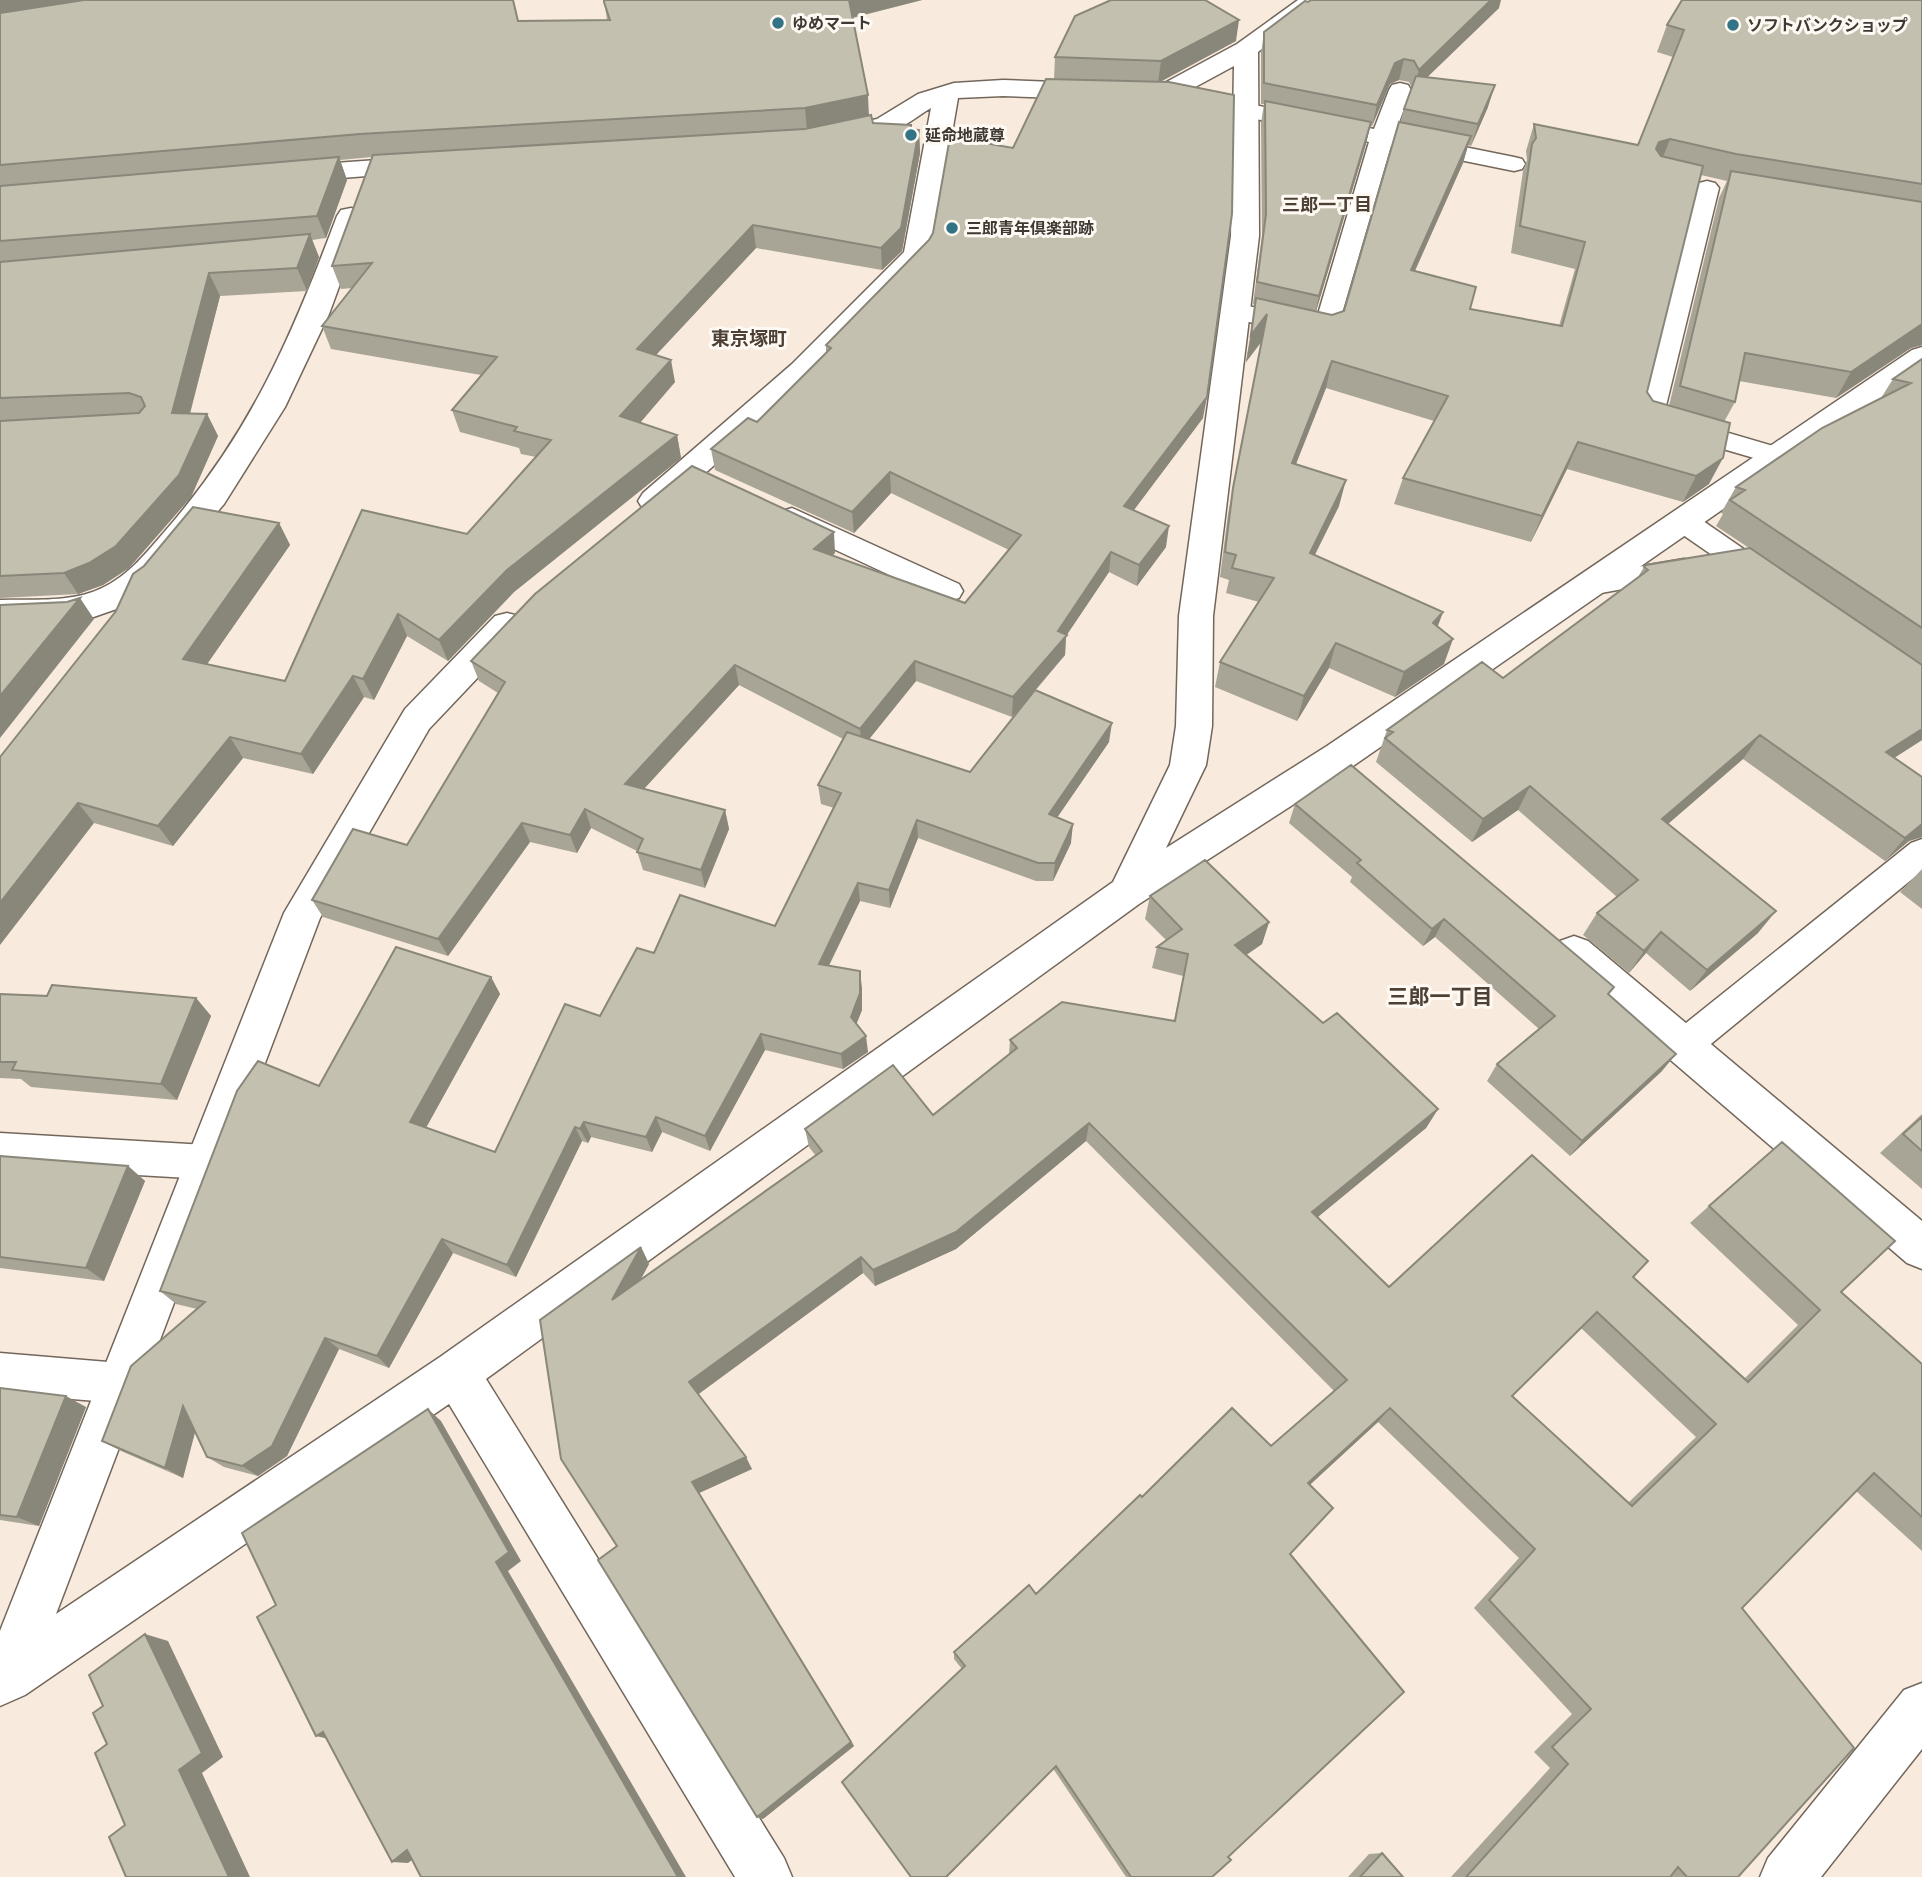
<svg xmlns="http://www.w3.org/2000/svg" width="1922" height="1877" font-family="Inter,'Noto Sans JP',sans-serif">
<rect width="100%" height="100%" fill="#f8eadd"/>
<g fill="none" stroke-linecap="round" stroke-linejoin="round">
<defs>
<path id="service" d="M1400,83L1408,85L1411,90L1395,133L1514,157L1522,159L1525,164L1522,169L1514,171L1391,146L1335,337L1326,339L1226,317L1223,311L1226,305L1235,303L1316,321L1369,142L1206,109L1203,104L1206,99L1214,97L1374,129L1389,90L1392,85Z
M1707,181L1715,183L1719,188L1664,414L1787,450L1791,456L1787,462L1778,465L1641,425L1637,419L1695,188L1699,183Z
M792,508L959,584L963,591L959,598L949,601L939,598L782,525L778,518L782,511Z
M1683,511L1693,514L1774,570L1778,577L1774,584L1764,587L1754,584L1673,528L1669,521L1673,514Z
M1684,559L1694,562L1698,569L1694,576L1590,595L1580,592L1576,585L1580,578L1590,575Z
M1922,839V871L1695,1057L1683,1061L1671,1057L1666,1046L1671,1035L1911,843Z
M0,1133L206,1145L219,1150L224,1162L219,1174L206,1179L0,1167Z
M0,1353L120,1363L134,1369L140,1383L134,1397L120,1403L0,1393Z"/>
<path id="minor" d="M1298,0H1325L1258,52L1259,236L1213,616L1212,726L1206,765L1166,848L1327,746L1912,350L1922,347V371L1353,766L1139,904L486,1379L784,1858L792,1877H735L449,1404L25,1695L0,1706V1631L284,913L405,709L495,616L507,613L519,616L524,625L519,634L429,729L320,918L56,1614L440,1357L1113,882L1170,765L1176,726L1179,616L1231,236L1234,66L1173,99L1164,102L1003,96L958,98L931,254L927,260L812,378L665,509L654,512L643,509L638,501L643,493L792,364L904,252L931,108C919,115 906,126 893,131C875,137 845,145 827,140L823,135L827,130L877,119L918,94L954,83L1003,80L1159,86L1237,44Z
M420,157L429,159L433,165L429,171L292,182L283,180L279,174L283,168L292,166Z
M351,208L361,210L365,216L329,314L285,407L224,504L155,586L128,605L82,621L0,624V600C34,599 73,603 104,587C130,574 147,552 166,530C251,432 292,336 337,216L341,210Z
M1574,936L1588,941L1922,1221V1269L1907,1263L1560,965L1555,953L1560,941Z
M1922,1683V1749L1821,1877H1760L1768,1858L1904,1690Z"/>
</defs>
<use href="#service" stroke="#73675b" stroke-width="3"/>
<use href="#minor" stroke="#73675b" stroke-width="3"/>
<use href="#service" fill="#fff" fill-rule="evenodd"/>
<use href="#minor" fill="#fff" fill-rule="evenodd"/>
</g>
<path fill="#a9a596" fill-rule="evenodd" d="M0,0L518,21L607,20L604,0H922L853,18L869,115L873,123L919,130L920,153L902,251L882,270L756,248L656,355L675,382L640,423L677,435L681,458L514,592L448,661L407,636L374,700L364,697L313,774L243,758L173,846L94,823L0,757L279,523L290,545L207,664L285,681L467,534L536,457L521,454L519,448L460,432L452,410L481,375L331,349L322,326L353,288L341,289L332,266L372,157L340,160L347,180L326,238L312,240L319,257L307,291L220,296L190,414H207L218,436L191,497L129,568L103,585L78,594L0,598Z
M1922,0V345L1911,348L1836,398L1739,381L1735,402L1724,422L1709,484L1683,502L1567,469L1531,542L1394,504L1403,478L1434,421L1326,388L1296,464L1339,506L1315,555L1443,612L1438,626L1444,664L1395,697L1329,668L1297,721L1215,687L1220,662L1259,602L1226,593L1229,580L1220,577L1228,514L1262,341L1246,362L1255,305L1253,304L1262,236L1261,123L1264,104H1261V53L1264,32L1308,2L1499,8L1427,77L1488,107L1471,146L1468,145L1463,163L1415,271L1470,309L1559,326L1575,269L1511,253L1523,171L1527,160L1526,151L1534,124L1638,145L1673,57L1657,52L1667,25ZM1399,80L1409,82L1412,88L1404,109L1344,311L1332,315L1316,311L1366,144L1370,126H1372L1390,84ZM1701,175L1727,181L1719,198L1669,406L1653,401L1647,392Z
M1236,41L1160,82L1203,418L1134,510L1166,547L1137,586L1109,572L1066,636L1065,655L1035,691L1109,742L1057,818L1071,843L1053,881H1036L918,838L890,908L860,901L829,966L862,988V1010L856,1024L868,1052L843,1069L765,1050L710,1151L662,1132L652,1152L591,1137L588,1143L582,1141L516,1277L453,1253L389,1368L339,1349L287,1456L258,1476L224,1467L207,1457L195,1432L183,1478L121,1451L102,1441L197,1309L176,1304L160,1291L319,1086L491,977L500,994L426,1127L495,1152L600,1016L654,953L775,926L834,808L821,804L818,785L843,739L739,685L644,789L725,810L729,829L705,888L643,870L637,851L591,828L577,853L530,842L448,956L323,917L312,900L407,845L498,693L479,681L471,661L835,553L832,556L965,603L1009,550L891,493L854,533L715,470L711,449L757,422L826,353V345L929,240L1013,148L1054,79L1055,57ZM916,681L1012,717L1033,693L970,772L869,739Z
M1922,359V740L1894,758L1922,777V837L1909,841L1885,861L1743,759L1668,824L1758,933L1690,991L1646,953L1629,973L1583,935L1597,913L1617,897L1518,810L1472,842L1376,762L1387,730L1503,678L1638,577L1644,567L1749,548L1716,526L1723,514L1721,513L1736,487L1881,398L1893,379Z
M1295,804L1608,994L1662,1071L1570,1156L1487,1081L1497,1064L1539,1029L1435,937L1423,946L1350,882L1352,877L1289,823Z
M1922,869V909L1900,892Z
M1150,896L1269,922L1262,944L1246,955L1323,1023L1438,1109L1426,1128L1318,1217L1389,1287L1633,1277L1745,1378L1798,1325L1690,1223L1709,1206L1841,1292L1922,1364V1551L1856,1491L1742,1608L1738,1877H1451L1550,1768L1534,1752L1572,1714L1474,1608L1519,1558L1378,1422L1309,1485L1290,1554L1228,1857L1212,1877H1126L1054,1770L962,1669L954,1659V1652L1036,1594L1142,1497L1271,1446L1334,1391L1086,1141L956,1249L875,1286L863,1273L698,1394L752,1469L699,1493L854,1746L763,1819L757,1817L617,1546L641,1247L649,1264L640,1280L816,1156L809,1147L805,1129L933,1115L1009,1054L1010,1040L1174,1021L1183,976L1152,968L1157,947L1166,940L1145,919ZM1581,1328L1696,1437L1628,1503L1512,1396Z
M0,994L196,998L211,1016L177,1100L31,1087L21,1079L0,1078Z
M1922,1114V1189L1880,1153Z
M0,1156L128,1166L145,1181L104,1281L0,1268Z
M0,1388L86,1407L39,1526L0,1520Z
M1382,1853L1403,1877H1348L1369,1854Z"/>
<path fill="#89867a" d="M0,0H114L0,18Z
M849,0H922L850,18Z
M1491,0H1501L1499,8L1413,91L1419,70Z
M1239,20L1236,41L1158,83L1161,61Z
M1404,59L1399,80L1390,84L1372,126L1377,105L1395,63Z
M1495,85L1488,107L1471,146L1478,124Z
M868,95L869,118L807,130L805,108Z
M1371,122L1366,144L1314,318L1319,296Z
M919,130L920,153L902,251L882,270L881,248Z
M1471,136L1463,163L1403,297L1411,270Z
M1670,139L1660,165L1649,169L1659,142Z
M339,157L347,180L326,238L317,216Z
M753,225L756,248L641,371L637,349Z
M310,234L319,257L307,291L297,268Z
M209,273L220,296L184,436L172,413Z
M1267,314L1262,341L1246,362L1251,335Z
M1922,324V345L1911,348L1836,398L1851,372Z
M671,360L675,382L626,439L620,416Z
M1332,361L1326,388L1286,489L1292,463Z
M1207,397L1203,418L1121,527L1124,506Z
M207,414L218,436L191,497L129,568L103,585L78,594L64,573Z
M677,435L681,458L514,592L448,661L439,640L507,570Z
M1578,442L1567,469L1531,542L1542,516Z
M1723,458L1709,484L1683,502L1696,476Z
M890,472L891,493L854,533L852,512Z
M1346,480L1339,506L1303,578L1310,553Z
M279,523L290,545L196,680L183,659Z
M1169,526L1166,547L1137,586L1139,565Z
M834,532L835,553L816,570L814,549Z
M1111,552L1109,572L1066,636L1065,655L1012,717L1013,697Z
M80,598L94,619L0,738V696Z
M1443,612L1433,638V623Z
M398,614L407,636L374,700L363,679Z
M1453,639L1444,664L1395,697L1404,672Z
M1336,643L1329,668L1297,721L1304,696Z
M915,661L916,681L862,748L860,729Z
M735,665L739,685L631,803L625,784Z
M353,676L364,697L313,774L301,754Z
M1112,723L1109,742L1047,832L1049,814Z
M1922,729V740L1866,776L1886,752Z
M1760,735L1743,759L1647,842L1662,819Z
M230,737L243,758L173,846L158,826Z
M1530,786L1518,810L1472,842L1483,819Z
M78,803L94,823L0,945V903Z
M585,809L591,828L577,853L570,835Z
M725,810L729,829L705,888L701,870Z
M917,820L918,838L890,908L889,890Z
M522,823L530,842L448,956L438,939Z
M1073,824L1071,843L1053,881L1055,863Z
M1922,824V837L1909,841L1885,861L1905,838Z
M858,883L860,901L821,981L819,964Z
M1776,911L1758,933L1690,991L1707,970Z
M1444,919L1435,937L1423,946L1432,929Z
M1269,922L1262,944L1229,967L1235,945Z
M1661,932L1646,953L1629,973L1644,951Z
M860,971L862,988V1010L853,1033L851,1017Z
M491,977L500,994L421,1137L410,1122Z
M196,998L211,1016L177,1100L161,1084Z
M761,1034L765,1050L710,1151L705,1136Z
M866,1036L868,1052L843,1069L841,1054Z
M1676,1054L1662,1071L1570,1156L1582,1141Z
M1438,1109L1426,1128L1303,1229L1312,1212Z
M656,1117L662,1132L652,1152L646,1137Z
M584,1122L591,1137L588,1143L580,1129Z
M1089,1123L1086,1141L956,1249L875,1286L873,1270Z
M575,1127L582,1141L516,1277L507,1265Z
M128,1166L145,1181L104,1281L86,1268Z
M442,1239L453,1253L389,1368L377,1356Z
M641,1247L649,1264L621,1316L612,1300Z
M861,1257L863,1273L696,1396L689,1382Z
M325,1338L339,1349L287,1456L258,1476L242,1466Z
M66,1396L86,1407L39,1526L17,1517Z
M183,1406L199,1417L183,1478L165,1468Z
M1390,1408L1378,1422L1299,1495L1308,1483Z
M428,1409L441,1421L521,1561L508,1571L686,1877H678L496,1562Z
M746,1457L752,1469L699,1493L854,1746L763,1819L757,1817L692,1482Z
M145,1634L168,1641L223,1757L202,1773L250,1877H229L179,1770Z
M323,1732L333,1740L316,1736Z
M1056,1766L947,1877H946Z
M407,1850L423,1851L408,1863L392,1862Z"/>
<path fill="#c4c0af" stroke="#89867a" stroke-width="2" fill-rule="evenodd" d="M84,0H513L518,21L610,20L604,2V0H849L868,95L805,108L360,134L0,165V13Z
M1111,0H1205L1239,20L1161,61L1055,57L1075,16Z
M1311,0H1491L1419,70L1414,61L1404,59L1395,63L1377,105L1264,83V32L1305,1L1308,2Z
M1682,0H1922V184L1736,154L1670,139L1659,142L1656,149L1661,156L1703,166L1647,392L1653,401L1730,423L1723,458L1696,476L1578,442L1542,516L1403,478L1448,396L1332,361L1292,463L1346,480L1310,553L1443,612L1433,623L1453,639L1404,672L1336,643L1304,696L1220,662L1274,578L1232,568L1236,555L1225,552L1233,488L1267,314L1251,335L1256,298L1332,315L1344,311L1399,122L1471,136L1411,270L1476,287L1470,309L1562,326L1585,242L1520,226L1532,144L1536,138L1534,124L1638,145L1684,30L1667,25Z
M1416,76L1495,85L1478,124L1404,109Z
M1046,79L1169,82L1234,95L1232,214L1207,397L1124,506L1169,526L1139,565L1111,552L1058,631L1067,635L1013,697L915,661L860,729L735,665L625,784L725,810L701,870L637,852L643,839L585,809L570,835L522,823L438,939L312,900L353,829L407,845L505,682L471,661L535,594L692,466L834,532L814,549L965,603L1021,535L890,472L852,512L711,449L748,418L757,422L831,348L826,345L929,240L933,233L950,137L1013,148Z
M1265,101L1371,122L1319,296L1257,282L1266,214Z
M871,115L873,123L911,125V129L919,130L901,228L881,248L753,225L637,349L671,360L620,416L677,435L507,570L439,640L398,614L363,679L353,676L301,754L230,737L158,826L78,803L0,903V757L116,611L133,574L144,566L193,507L279,523L183,659L285,681L362,510L467,534L551,440L514,431L517,427L452,410L497,357L322,326L372,263L332,266L373,155L805,129Z
M339,157L317,216L0,241V186Z
M1731,171L1922,202V324L1851,372L1745,353L1735,402L1680,386Z
M310,234L297,268L209,273L172,413L207,414L179,475L116,546L89,563L64,573L0,576V421L139,413L145,406L141,397L129,393L0,398V262Z
M1922,359V628L1730,500L1745,490L1736,487L1822,428L1911,383L1893,379Z
M1750,548L1922,665V729L1886,752L1922,777V824L1905,838L1760,735L1662,819L1776,911L1707,970L1661,932L1644,951L1597,913L1638,880L1530,786L1483,819L1385,738L1393,732L1387,730L1482,662L1503,678L1648,570L1644,567L1646,565Z
M80,598L0,696V605L67,602Z
M1035,690L1112,723L1049,814L1073,824L1055,863H1038L917,820L889,890L858,883L819,964L860,971V993L851,1017L866,1036L841,1054L761,1034L705,1136L656,1117L646,1137L584,1122L580,1129L575,1127L507,1265L442,1239L377,1356L325,1338L272,1446L242,1466L207,1457L183,1406L165,1468L102,1441L131,1366L205,1302L160,1291L237,1091L258,1061L319,1086L396,947L491,977L410,1122L495,1152L565,1004L600,1016L637,948L654,953L680,895L775,926L841,793L818,785L847,732L970,772Z
M1351,765L1614,987L1608,994L1676,1054L1582,1141L1497,1064L1555,1016L1444,919L1432,929L1357,863L1361,860L1295,804Z
M1205,860L1269,922L1235,945L1323,1023L1337,1013L1438,1109L1312,1212L1389,1287L1532,1155L1648,1261L1633,1277L1748,1382L1820,1310L1709,1206L1782,1142L1895,1241L1841,1292L1922,1364V1517L1874,1473L1742,1608L1854,1748L1738,1877H1687L1678,1867L1670,1877H1466L1568,1764L1552,1747L1591,1709L1489,1600L1535,1549L1390,1408L1308,1483L1333,1508L1290,1554L1404,1692L1228,1857L1231,1860L1212,1877H1131L1056,1766L946,1877H911L842,1782L965,1666L954,1652L1029,1585L1036,1594L1140,1495L1142,1497L1232,1408L1271,1446L1347,1380L1089,1123L956,1232L873,1270L861,1257L689,1382L746,1457L692,1482L851,1742L757,1817L598,1560L617,1546L561,1459L540,1320L641,1247L612,1300L822,1151L805,1129L893,1065L933,1115L1017,1048L1010,1040L1062,1002L1175,1021L1188,954L1157,947L1182,929L1150,896ZM1597,1312L1716,1424L1632,1506L1512,1396Z
M52,985L196,998L161,1084L12,1070L16,1062H0V994L47,996Z
M1922,1117V1151L1903,1134Z
M0,1156L128,1166L86,1268L0,1257Z
M0,1388L66,1396L17,1517L0,1515Z
M428,1409L509,1552L496,1562L678,1877H421L407,1850L392,1862L323,1732L316,1736L257,1617L276,1605L242,1533Z
M145,1634L202,1753L179,1770L229,1877H126L109,1837L125,1825L95,1753L107,1744L93,1713L103,1706L89,1675Z
M1382,1853L1403,1877H1360Z"/>
<g fill="#327486" stroke="#fff9f3" stroke-width="2.5">
<circle cx="778" cy="23" r="7"/>
<circle cx="1733" cy="25" r="7"/>
<circle cx="911" cy="135" r="7"/>
<circle cx="952" cy="228" r="7"/>
</g>
<g text-anchor="middle" dominant-baseline="central" stroke-width="6" stroke-linejoin="round" paint-order="stroke">
<g font-size="16" font-weight="bold" fill="#3f3934" stroke="#fff9f3" text-anchor="start">
<text x="792" y="23">ゆめマート</text>
<text x="1747" y="25">ソフトバンクショップ</text>
<text x="925" y="135">延命地蔵尊</text>
<text x="966" y="228">三郎青年倶楽部跡</text>
</g>
<g font-size="18" font-weight="bold" fill="#4d4136" stroke="#fff9f3">
<text x="1327" y="204">三郎一丁目</text>
</g>
<g font-size="19" font-weight="bold" fill="#4d4136" stroke="#fff9f3">
<text x="749" y="338">東京塚町</text>
</g>
<g font-size="21" font-weight="bold" fill="#4d4136" stroke="#fff9f3">
<text x="1440" y="996">三郎一丁目</text>
</g>
</g>
</svg>
